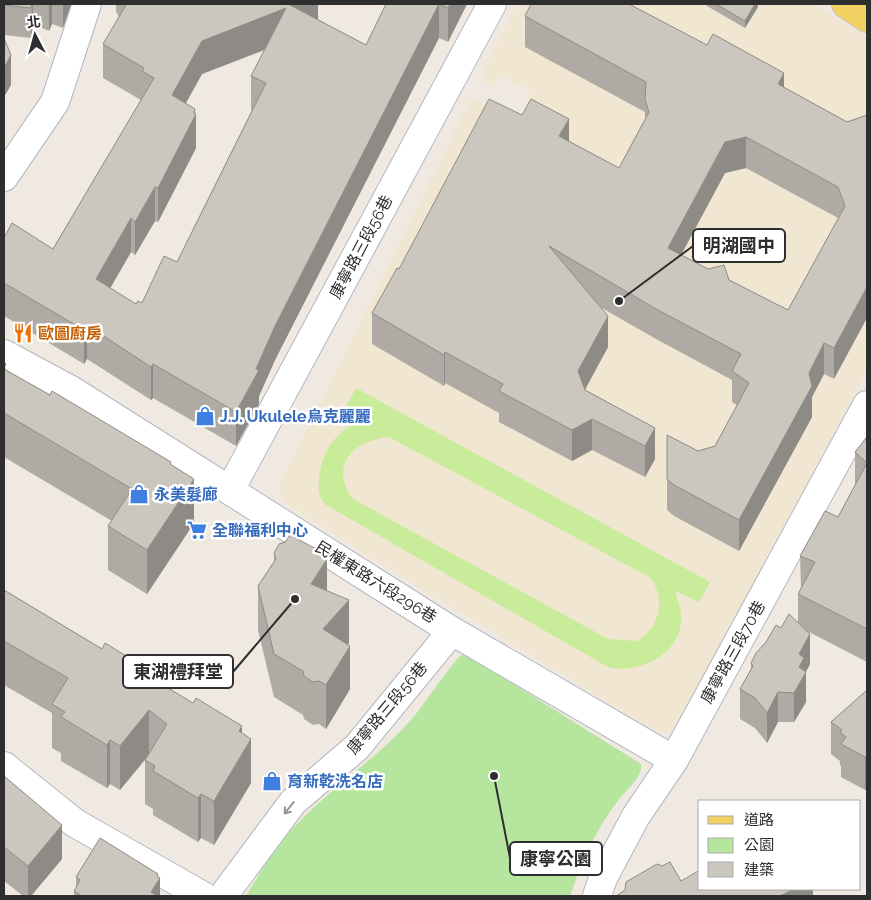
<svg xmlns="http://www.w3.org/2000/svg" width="871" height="900" font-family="Raleway,'Noto Sans TC',sans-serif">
<rect width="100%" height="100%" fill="#efe9e1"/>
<path fill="#f0e6d1" d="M518,4H815L867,38V370L674,732L668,733L655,731L384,566L285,503L277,489L470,100L487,104L524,124L535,105L526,101L530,89L513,85L512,81L501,75L494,88L484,82L481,76Z"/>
<path fill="#b6e59e" d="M462,655L470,657L641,764C644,776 624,792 617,802C596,829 581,864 570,896H246C261,871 276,846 296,825C334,785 381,756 416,714C424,704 456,657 462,655Z"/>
<path fill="#c9ec9a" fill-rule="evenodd" d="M356,388L710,582L699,602L675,591C678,601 682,611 681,621C680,655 636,675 608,667L326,505C318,497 318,490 319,480C321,449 338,430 365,417L346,406ZM389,437L651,578C666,601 660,627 637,641L608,639L353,499C328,465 354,440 389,437Z"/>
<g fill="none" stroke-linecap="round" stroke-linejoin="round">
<defs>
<path id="minor" d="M4,177L55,102L87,4
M4,354L71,390L452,631L674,760
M230,490L492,4
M4,766L75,823L203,896
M223,896L293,802L357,747L452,631
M597,896L603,878L636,816L674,760L867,405"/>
<path id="major" d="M846,4L867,18"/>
</defs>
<use href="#minor" stroke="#b4b7c1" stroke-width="30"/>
<use href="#major" stroke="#c9c9c9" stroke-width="30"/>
<use href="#minor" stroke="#fff" stroke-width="28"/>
<use href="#major" stroke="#f2d163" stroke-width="28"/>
</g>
<path fill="#afaba4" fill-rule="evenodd" d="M4,4H71L63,28L52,24L49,31L33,24L31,38L4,35Z
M116,4H318V20L366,45L386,4H467L448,42L439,38L275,360L259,396V404L236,446L153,398L151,400L87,359L84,364L4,316V238L53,249L141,100L103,78V44L119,17L116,11ZM265,50L251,76V110H252L177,262L142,303L136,304L110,288L131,252L135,255L155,221L158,222L196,148L195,113L186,103L202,74Z
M707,4H758V7L745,28L707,6Z
M525,16L784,88L847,122L867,115L834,379L824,374L812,397V417L739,551L674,516L667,510V435L698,451L715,446L737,405L732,402V380L656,339L600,307L608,347L585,390L655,428V459L645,477L592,450L572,461L499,422V413L445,383L444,386L372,344V313L399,269L569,141L619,168L645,119V112L525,47ZM746,168L838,218V219L788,310L681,255L725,173Z
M4,362L6,370L171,465L194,523L147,594L108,570V526L112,521L4,457Z
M867,437V662L807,631L810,664L806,672V702L794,722H778L767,743L755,728L740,719V689L751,669V663L781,628L798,622V594L801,589L800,556L838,517L855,485V452Z
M274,553L327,591L349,643L348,644L350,689L326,729L319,724L313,725L304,719L303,715L274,697L258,630V586L274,561Z
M4,590L242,733L251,783L214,845L201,838L198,842L153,815V809L145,804V760L146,759L120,790L110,784L107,788L61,761V753L52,748V713L4,685Z
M867,690V788L865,790L841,777V766L840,765V761L831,754V722Z
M4,776L62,859L31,896H23L4,881Z
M76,877H158L160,896H74V891L76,888Z"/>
<path fill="#8e8b86" d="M32,4H33V24L31,38Z
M49,4H52V24L49,31Z
M63,4H71L63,28Z
M289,4H318V26L288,38Z
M439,4V38L275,360L259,396V404L236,446V412L275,326Z
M450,4H467L448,42V8Z
M755,4H758V7L745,28V21Z
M286,8V41L202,74L172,128V95L202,41Z
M11,55V85L4,97V68Z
M784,73V104L778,84Z
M195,109V116L196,114V148L158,222V188Z
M569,119V150L559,136Z
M746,137V168L725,173L668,279V248L725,142Z
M155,187V221L135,255V222Z
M131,218V252L96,313V279Z
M867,287V318L834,379V348Z
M608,316V347L578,402V371Z
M87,325V359L84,364V330Z
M824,343V374L812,397V417L739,551V520L809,373Z
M445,352V383L444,386V355Z
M153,364V398L151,400V367Z
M592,419V450L572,461V430Z
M655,428V459L645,477V446Z
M194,479V523L147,594V550Z
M327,559V602L311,584Z
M349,600V643L323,672V629Z
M810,634V664L804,675L806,672V702L794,722V693L799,654Z
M350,646V689L326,729V685Z
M151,671V712L149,710V754L120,790V746L148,676Z
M778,692V722L767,743V713Z
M242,726V754L251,739V783L214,845V801L239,731Z
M110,740V784L107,788V745Z
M867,755V788L865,790V757Z
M201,794V838L198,842V798Z
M62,825V859L31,896H28V866Z
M158,874V881L160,878V896H151V892Z
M793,889H813V896H780Z"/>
<path fill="#cbc7bf" stroke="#8e8b86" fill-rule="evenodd" d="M4,4H32L31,8L4,5Z
M126,4H289H288L366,45L386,4H450L448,8L439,4L275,326L256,369L259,370L236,412L153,364L151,367L87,325L84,330L4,283V238L12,223L53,249L154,78L142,71L144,68L103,44L126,5ZM286,8L251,76L266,83L177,262L164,256L142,303L138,301L136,304L96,279L131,218L135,222L155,187L158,188L196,114L194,113L195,109L172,95L202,41Z
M531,4H629L707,45L713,34L784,73L778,84L847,122L867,115V287L834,348L824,343L809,373L812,386L739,520L674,485L667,479V435L698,451L715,446L749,383L732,371L741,354L656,309L549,246L608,316L578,371L585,390L655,428L645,446L592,419L572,430L499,391L503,384L445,352L444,355L372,313L397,268L399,269L489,99L522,115L531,99L569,119L559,136L619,168L649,112L645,100L646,82L525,16ZM746,137L838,187L845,206L788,310L729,280L724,265L708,269L668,248L725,142Z
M716,4H755L745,21Z
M4,38L11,55L4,68Z
M4,362L6,364L4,368Z
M4,369L50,395L52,391L171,462L170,464L194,479L147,550L108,526L132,489L4,413Z
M867,437V629L798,594L815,562L800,556L825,511L838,517L867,463L855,452Z
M290,535L322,552L327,559L311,584L349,600L323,629L350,646L326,685L319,681L313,682L304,676L303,671L274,654L258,586L276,559L274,553L279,544L285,542Z
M4,590L102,649L105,643L151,671L148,676L193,703L196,698L242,726L239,731L251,739L214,801L201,794L198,798L153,771L155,766L145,760L167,724L149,710L120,746L110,740L107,745L61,717L65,712L52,704L68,678L4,641Z
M789,614L810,634L799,654L804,658L799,667L806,672L794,693L778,692L767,713L755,698L740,689L753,666L751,663L756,653L766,642L776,625L781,628Z
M867,690V755L865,757L841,744L846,737L840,732L842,730L831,722Z
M4,776L62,825L28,866L4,847Z
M100,838L158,874L157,876L160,878L151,892L157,896H82L74,891L80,880L76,877Z
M670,862L681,881L700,870V889H794L780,896H616L625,890L626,882L657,864L662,866Z"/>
<defs><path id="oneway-shaft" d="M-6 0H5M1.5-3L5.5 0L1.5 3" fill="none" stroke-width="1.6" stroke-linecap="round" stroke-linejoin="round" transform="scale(1.25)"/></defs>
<use stroke="#969696" href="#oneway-shaft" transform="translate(289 808) rotate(128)"/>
<defs>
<symbol id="restaurant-bare" viewBox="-9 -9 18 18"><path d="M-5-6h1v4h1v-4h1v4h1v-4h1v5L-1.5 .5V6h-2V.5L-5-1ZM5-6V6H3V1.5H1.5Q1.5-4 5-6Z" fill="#e8710a" stroke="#fff" stroke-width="2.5" paint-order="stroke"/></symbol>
<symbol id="shop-bare" viewBox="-9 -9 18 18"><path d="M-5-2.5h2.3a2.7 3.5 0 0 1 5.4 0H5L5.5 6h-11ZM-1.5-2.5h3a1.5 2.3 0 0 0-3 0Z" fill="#3f7fe0" stroke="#fff" stroke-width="2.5" paint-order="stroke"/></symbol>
<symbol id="supermarket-bare" viewBox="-9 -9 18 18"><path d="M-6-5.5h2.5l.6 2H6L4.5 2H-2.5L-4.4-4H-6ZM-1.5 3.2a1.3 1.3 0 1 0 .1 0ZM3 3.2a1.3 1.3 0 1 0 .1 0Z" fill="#3f7fe0" stroke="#fff" stroke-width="2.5" paint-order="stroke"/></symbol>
</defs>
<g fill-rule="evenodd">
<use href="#restaurant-bare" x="9" y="319" width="28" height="28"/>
<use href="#shop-bare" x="191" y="402" width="28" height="28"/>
<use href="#shop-bare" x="125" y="480" width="28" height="28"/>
<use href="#supermarket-bare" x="183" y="516" width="28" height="28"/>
<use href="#shop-bare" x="258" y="767" width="28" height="28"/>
</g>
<g text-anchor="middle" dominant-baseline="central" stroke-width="5" stroke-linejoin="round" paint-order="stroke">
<g font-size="16" fill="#2e2e2e" stroke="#fff">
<text transform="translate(361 247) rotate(-62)">康寧路三段56巷</text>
<text transform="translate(376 582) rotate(32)">民權東路六段296巷</text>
<text transform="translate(733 652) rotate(-61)">康寧路三段70巷</text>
<text transform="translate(387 708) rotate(-50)">康寧路三段56巷</text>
</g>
<g font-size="16" font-weight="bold" fill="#c56008" stroke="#fff" text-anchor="start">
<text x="38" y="333">歐圖廚房</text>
</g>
<g font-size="16" font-weight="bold" fill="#366cbe" stroke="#fff" text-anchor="start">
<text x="220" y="416">J.J. Ukulele烏克麗麗</text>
<text x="154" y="494">永美髮廊</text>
<text x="212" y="530">全聯福利中心</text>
<text x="287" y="781">育新乾洗名店</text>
</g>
</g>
<path fill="none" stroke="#2e2e2e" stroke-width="2" d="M619 301L693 246M295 599L233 672M494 776L510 858"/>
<g fill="#2e2e2e" stroke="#fff" stroke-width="2">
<circle cx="619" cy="301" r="5"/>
<circle cx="295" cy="599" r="5"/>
<circle cx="494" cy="776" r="5"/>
</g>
<g fill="#fff" stroke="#2e2e2e" stroke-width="2">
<rect x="693" y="229" width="92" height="33" rx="5"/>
<rect x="123" y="655" width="110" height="33" rx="5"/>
<rect x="510" y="842" width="92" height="33" rx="5"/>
</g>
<g font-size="18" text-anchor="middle" font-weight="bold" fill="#2e2e2e">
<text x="739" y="252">明湖國中</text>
<text x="178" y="678">東湖禮拜堂</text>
<text x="556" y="865">康寧公園</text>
</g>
<rect width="871" height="900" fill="none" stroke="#2e2e2e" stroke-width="10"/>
<rect x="698" y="800" width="162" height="90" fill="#ffffff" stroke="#ababab"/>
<rect x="708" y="816" width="25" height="8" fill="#f2d163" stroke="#ababab"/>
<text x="744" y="825" font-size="15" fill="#2e2e2e">道路</text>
<rect x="708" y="838" width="25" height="15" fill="#b6e59e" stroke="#ababab"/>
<text x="744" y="850" font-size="15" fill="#2e2e2e">公園</text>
<rect x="708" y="862" width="25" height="15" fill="#cbc7bf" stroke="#ababab"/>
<text x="744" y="875" font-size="15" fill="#2e2e2e">建築</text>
<g transform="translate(35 35) rotate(354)" stroke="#ffffff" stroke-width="4" paint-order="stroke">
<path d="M0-4L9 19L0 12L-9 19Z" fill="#2e2e2e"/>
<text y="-8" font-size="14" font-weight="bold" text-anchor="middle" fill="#2e2e2e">北</text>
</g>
</svg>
